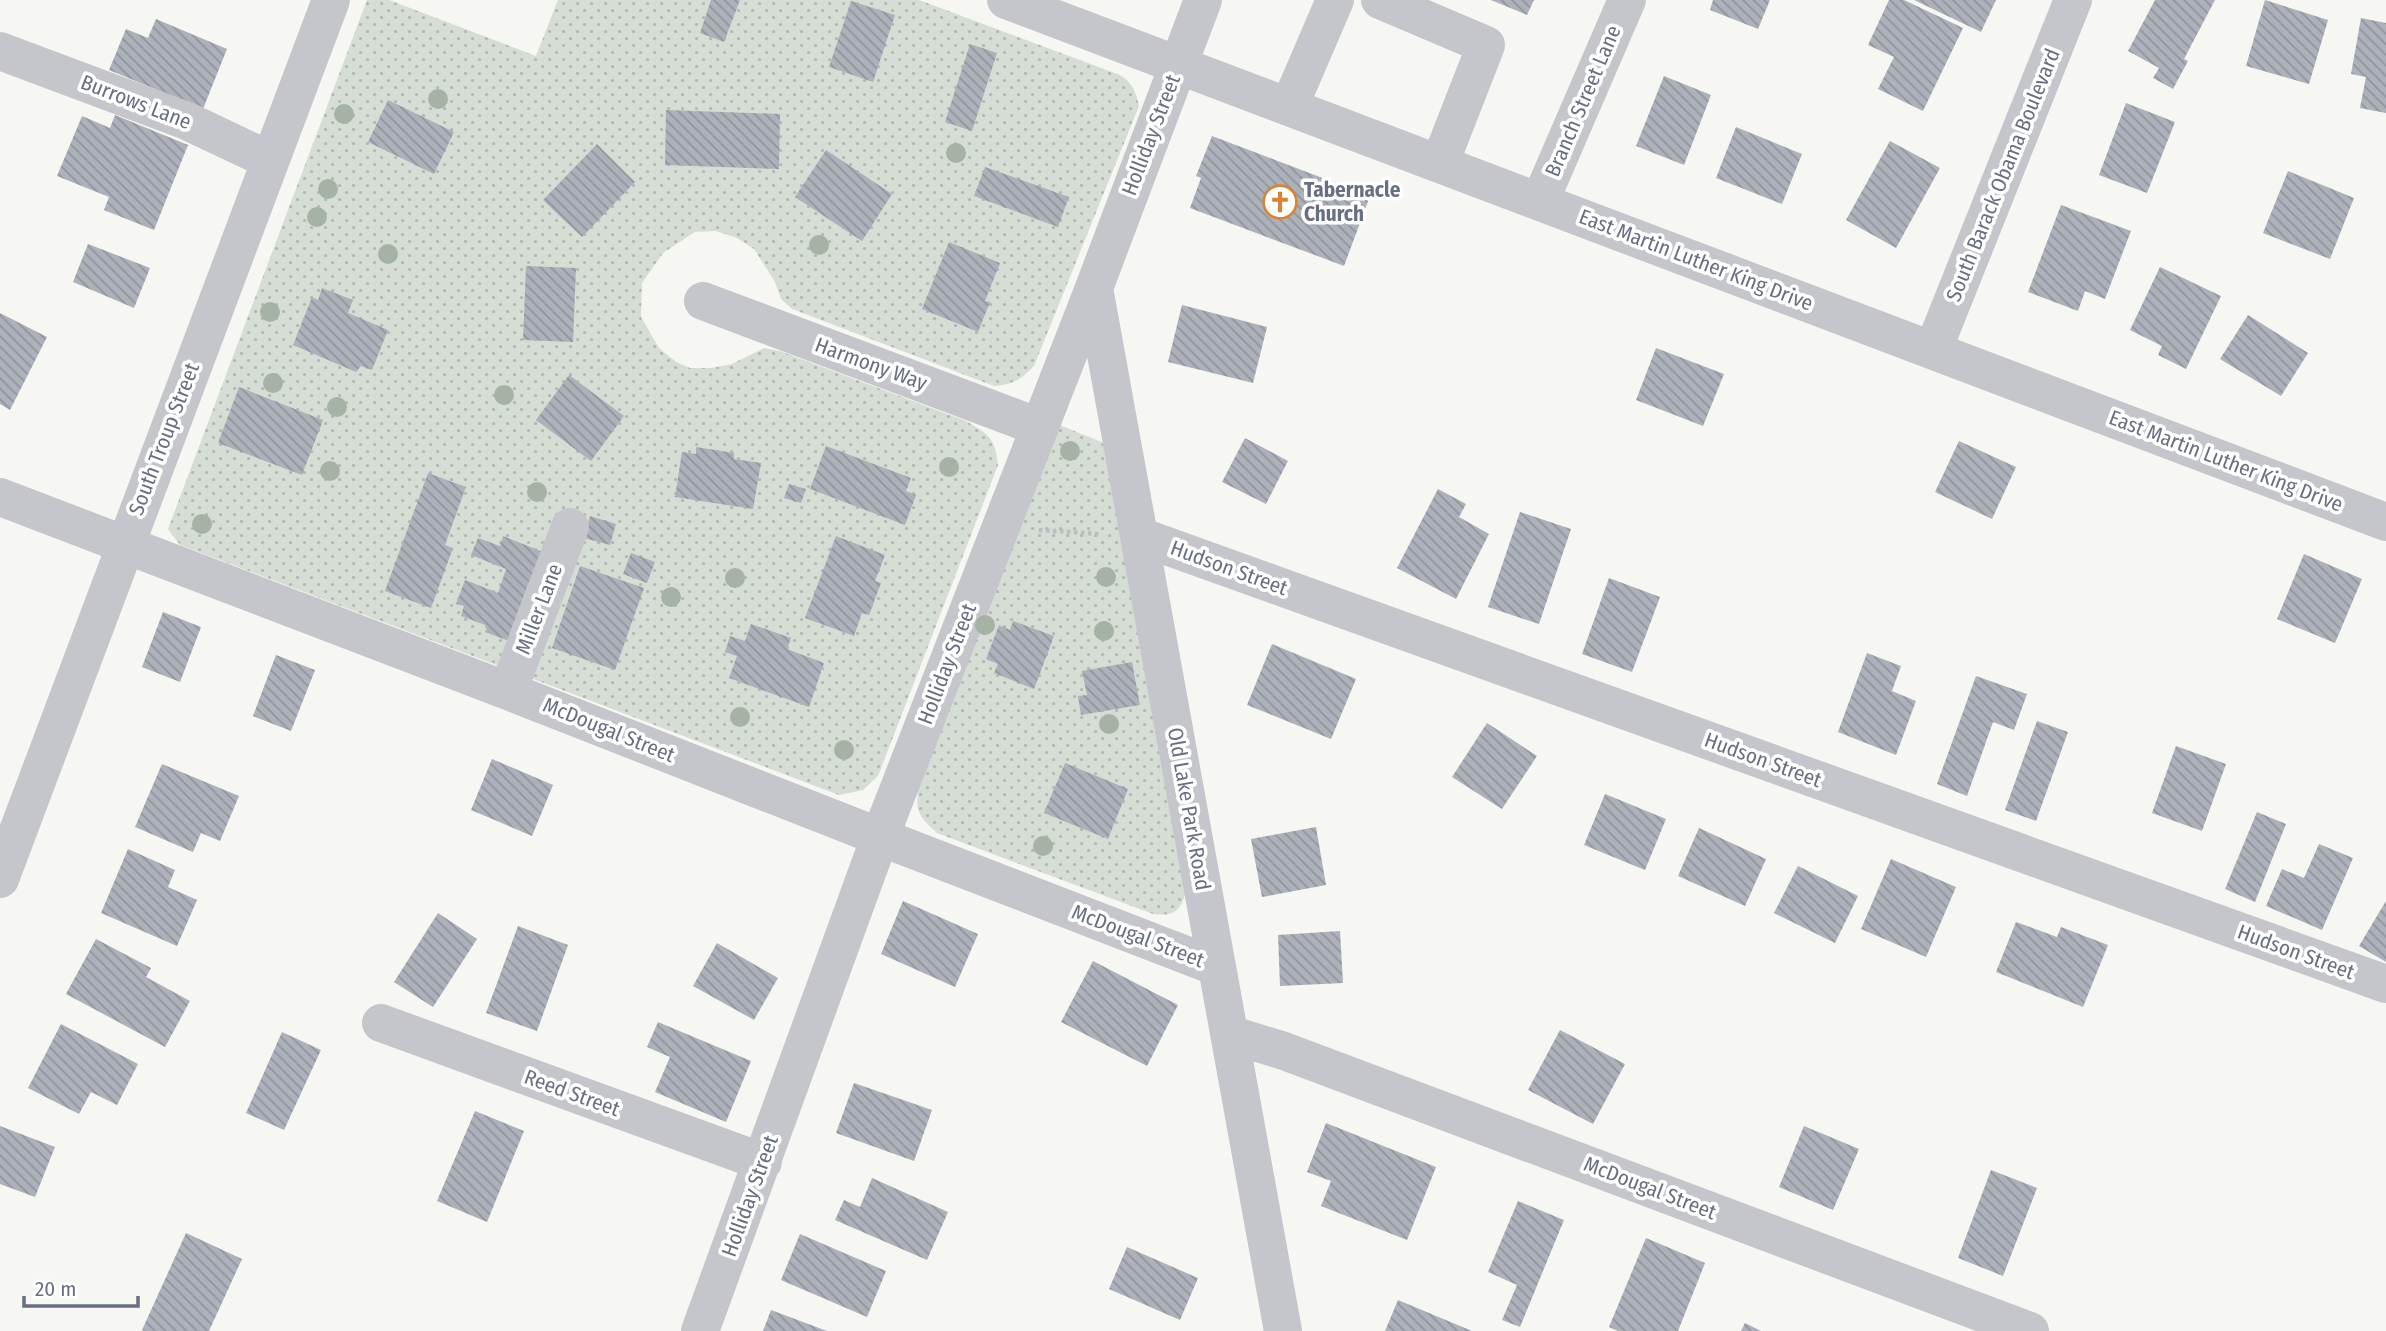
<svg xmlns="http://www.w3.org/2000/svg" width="2386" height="1331" font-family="'Fira Sans Condensed',sans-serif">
<defs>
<pattern id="grass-dots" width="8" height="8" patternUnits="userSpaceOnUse" patternTransform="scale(1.75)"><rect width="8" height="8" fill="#d6ddd5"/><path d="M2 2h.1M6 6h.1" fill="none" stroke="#b1b7b2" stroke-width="1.8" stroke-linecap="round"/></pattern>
<pattern id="building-back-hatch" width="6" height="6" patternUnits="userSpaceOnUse" patternTransform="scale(1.75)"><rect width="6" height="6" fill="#adb1b9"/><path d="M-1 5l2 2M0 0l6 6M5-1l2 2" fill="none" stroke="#91949c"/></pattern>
</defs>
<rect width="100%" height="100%" fill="#f6f6f3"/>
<path fill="url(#grass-dots)" d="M367,0H389L536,56L558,0H919L1120,75C1133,83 1136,92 1139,106L1034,366C1022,379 1012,385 994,386L792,309L781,299L775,282L754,249L737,238L716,231L695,232L663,253L642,283L641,317L659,348L676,362L690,368H711L732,364L764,348L780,351L966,421C989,435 995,437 998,465L878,776L863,790L839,795L180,545L168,529Z
M1057,424L1109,445L1187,888C1181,909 1177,917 1153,914L937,833C918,816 915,811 919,785Z"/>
<path fill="url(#building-back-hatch)" d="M711,0H740L724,42L700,33Z
M1491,0H1534L1527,15Z
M1713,0H1770L1758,29L1710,10Z
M1889,0H1904L1963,28L1923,111L1878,89L1894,57L1868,45Z
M1914,0H1996L1981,32Z
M2155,0H2215L2184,59L2188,61L2173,89L2153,78L2159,68L2128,51Z
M2265,0L2328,20L2309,84L2246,66Z
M851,1L895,15L873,82L829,67Z
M2361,18L2386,23V113L2360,108L2366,77L2351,74Z
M156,19L227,49L203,109L109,70L126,29L148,38Z
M970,44L997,53L972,131L945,122Z
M1664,76L1711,95L1684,165L1636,146Z
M388,100L454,132L434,174L368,142Z
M2126,103L2175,122L2147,193L2099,175Z
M666,110L780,114L779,169L665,165Z
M115,115L188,145L154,230L104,210L109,197L57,176L82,116L110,128Z
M1736,127L1802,154L1782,204L1716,178Z
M1212,136L1370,196L1344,266L1190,208L1201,178L1196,176Z
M1890,141L1940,168L1896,248L1846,220Z
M597,144L635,182L582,237L543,200Z
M826,150L892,194L862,241L795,197Z
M985,167L1069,197L1058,227L974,196Z
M2288,171L2354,198L2330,259L2263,233Z
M2061,205L2131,231L2105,299L2085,291L2078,311L2028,292Z
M949,242L1000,263L985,301L990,302L978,332L922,309Z
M88,244L150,268L134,308L73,282Z
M526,266L576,268L573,342L523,340Z
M2160,267L2221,296L2186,369L2158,355L2162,346L2130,330Z
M322,288L353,300L348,313L388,330L372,370L361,366L356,372L293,345L312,297L318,300Z
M1182,305L1267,327L1253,383L1168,362Z
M0,313L47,337L10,410L0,404Z
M2248,315L2308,353L2281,396L2220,359Z
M1656,348L1724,374L1703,426L1636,400Z
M569,375L624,416L591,461L536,420Z
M239,387L323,420L302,475L218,443Z
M1245,438L1288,461L1266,504L1222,482Z
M1959,441L2016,467L1992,519L1935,492Z
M826,446L911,478L906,491L916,495L905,525L810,489Z
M696,447L734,453V459L761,463L753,509L675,497L682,452L696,454Z
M428,473L466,487L445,545L453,548L431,608L385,591Z
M789,484L806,489L801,503L784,498Z
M1438,489L1466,504L1459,517L1489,534L1456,599L1397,568Z
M1520,512L1571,529L1539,624L1488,607Z
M590,516L616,524L610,545L584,538Z
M503,536L543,552L509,641L485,632L488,626L461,616L464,606L456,604L465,580L498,593L506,569L471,555L478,538L500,546Z
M836,536L885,555L875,581L881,583L869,615L862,613L854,636L805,618Z
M631,553L655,562L647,583L623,574Z
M2304,554L2362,579L2335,643L2277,619Z
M580,566L644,588L615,670L552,648Z
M1609,578L1660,597L1632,672L1582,654Z
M163,612L201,627L180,682L142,667Z
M1013,621L1054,636L1034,689L994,673L998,664L986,659L999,625L1010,630Z
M751,624L791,638L787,649L824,663L809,707L729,678L737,656L725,652L730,636L745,641Z
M1272,644L1356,679L1331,739L1247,705Z
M1867,653L1901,666L1892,691L1916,701L1896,755L1838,732Z
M276,655L315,670L291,731L253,716Z
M1132,662L1140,705L1081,715L1078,696L1087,695L1082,671Z
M1976,676L2027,694L2014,730L1993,722L1967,796L1937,784Z
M2037,721L2068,732L2036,821L2005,810Z
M1487,723L1537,756L1502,809L1452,777Z
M2176,746L2226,764L2202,831L2152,813Z
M492,759L553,785L532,836L471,810Z
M1065,763L1128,789L1108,839L1044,813Z
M162,764L239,796L220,841L201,833L193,852L135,827Z
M1605,794L1666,819L1645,870L1584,845Z
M2257,812L2286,824L2255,902L2225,889Z
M1316,827L1326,885L1262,897L1251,839Z
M1699,828L1766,859L1745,906L1678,876Z
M2319,844L2353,858L2322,930L2266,906L2282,869L2304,878Z
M128,849L175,870L168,887L197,900L177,946L101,913Z
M1891,859L1956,887L1926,957L1861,929Z
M1798,866L1858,896L1835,943L1774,913Z
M903,901L978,934L955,987L881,954Z
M2386,901V962L2359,946Z
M438,913L477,939L433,1007L394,982Z
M2016,922L2057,937L2061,927L2108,945L2083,1007L1996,972Z
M518,926L568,945L537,1031L486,1013Z
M1340,931L1343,983L1280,986L1278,935Z
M96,939L151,968L146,977L190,1001L165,1047L66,994Z
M717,943L778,978L754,1020L693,986Z
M1093,961L1178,1005L1147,1066L1061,1022Z
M658,1022L751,1061L726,1122L655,1092L670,1057L647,1047Z
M61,1024L138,1064L117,1105L91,1092L79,1114L28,1088Z
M1560,1030L1625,1064L1593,1124L1528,1090Z
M282,1032L321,1050L284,1130L246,1113Z
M854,1083L932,1110L914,1161L836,1133Z
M475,1111L524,1131L487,1222L437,1201Z
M1326,1123L1436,1167L1407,1240L1321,1206L1331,1181L1307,1172Z
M0,1126L55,1147L35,1197L0,1184Z
M1804,1126L1859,1149L1833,1210L1779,1187Z
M1991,1170L2037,1188L2003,1276L1958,1258Z
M872,1178L948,1212L927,1260L835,1220L844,1200L860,1207Z
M1518,1201L1564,1220L1520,1327L1502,1320L1517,1285L1488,1272Z
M186,1233L242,1259L209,1331H145L142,1330Z
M800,1234L886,1271L867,1317L781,1280Z
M1646,1238L1705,1263L1678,1331H1618L1609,1327Z
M1127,1247L1198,1278L1180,1320L1109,1289Z
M1398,1300L1472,1331H1385Z
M771,1310L827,1331H763Z
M1745,1323L1761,1331H1741Z"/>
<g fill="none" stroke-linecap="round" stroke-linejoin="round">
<path stroke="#bcbdc0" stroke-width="4.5" stroke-dasharray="3.5 3.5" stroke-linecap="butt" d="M1039,530L1100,534"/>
<path stroke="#c5c6cb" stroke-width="38" d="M1006,0L2386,522
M1380,0L1486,45L1440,163
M0,51L187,121L269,160
M1289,107L1335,0
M1540,201L1627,0
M1094,288L1283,1331
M703,301L1039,427
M1933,350L2073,0
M0,497L508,691L880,837L1217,967
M1139,536L2386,984
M508,691L570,527
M0,879L331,0
M381,1023L763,1162
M1229,1034L1284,1051L2030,1331
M700,1331L880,837L1094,288L1203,0"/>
</g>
<g fill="#a7b2a6">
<circle cx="438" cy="99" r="10"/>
<circle cx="344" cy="114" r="10"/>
<circle cx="956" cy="153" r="10"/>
<circle cx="328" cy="189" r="10"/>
<circle cx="317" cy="217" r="10"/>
<circle cx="819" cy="245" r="10"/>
<circle cx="388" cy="254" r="10"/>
<circle cx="270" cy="312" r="10"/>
<circle cx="273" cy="383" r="10"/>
<circle cx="504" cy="395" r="10"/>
<circle cx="337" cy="407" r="10"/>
<circle cx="1070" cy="451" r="10"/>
<circle cx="949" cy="467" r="10"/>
<circle cx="330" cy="471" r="10"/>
<circle cx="537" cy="492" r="10"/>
<circle cx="202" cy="524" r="10"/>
<circle cx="1106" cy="577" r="10"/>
<circle cx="735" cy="578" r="10"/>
<circle cx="671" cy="597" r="10"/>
<circle cx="985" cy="625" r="10"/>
<circle cx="1104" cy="631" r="10"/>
<circle cx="740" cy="717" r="10"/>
<circle cx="1109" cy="724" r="10"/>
<circle cx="844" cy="750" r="10"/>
<circle cx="1043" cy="846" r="10"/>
</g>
<defs>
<symbol id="church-ring" viewBox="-11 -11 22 22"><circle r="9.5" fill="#fff" stroke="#d88432" stroke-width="1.5"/><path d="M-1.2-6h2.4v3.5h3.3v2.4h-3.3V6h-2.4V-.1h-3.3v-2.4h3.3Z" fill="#d88432"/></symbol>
</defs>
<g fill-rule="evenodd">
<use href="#church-ring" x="1261" y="183" width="38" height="38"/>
</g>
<g text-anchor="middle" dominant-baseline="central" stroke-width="7" stroke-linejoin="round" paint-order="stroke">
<g font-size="21" fill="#676f83" stroke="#fff">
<text transform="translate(1583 101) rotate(-67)">Branch Street Lane</text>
<text transform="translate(136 102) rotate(21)">Burrows Lane</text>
<text transform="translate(1151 135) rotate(-69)">Holliday Street</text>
<text transform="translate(2003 175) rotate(-68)">South Barack Obama Boulevard</text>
<text transform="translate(1696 260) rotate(21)">East Martin Luther King Drive</text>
<text transform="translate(871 364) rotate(20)">Harmony Way</text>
<text transform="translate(164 439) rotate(-69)">South Troup Street</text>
<text transform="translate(2226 461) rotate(21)">East Martin Luther King Drive</text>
<text transform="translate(1229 568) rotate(20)">Hudson Street</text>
<text transform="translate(539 609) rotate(-69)">Miller Lane</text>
<text transform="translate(947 664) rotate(-69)">Holliday Street</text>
<text transform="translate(609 730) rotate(22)">McDougal Street</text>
<text transform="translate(1763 760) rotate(20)">Hudson Street</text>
<text transform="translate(1189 809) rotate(80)">Old Lake Park Road</text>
<text transform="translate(1138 936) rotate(21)">McDougal Street</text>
<text transform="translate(2296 952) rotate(20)">Hudson Street</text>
<text transform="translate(572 1093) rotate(20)">Reed Street</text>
<text transform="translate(1650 1188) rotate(21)">McDougal Street</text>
<text transform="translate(750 1196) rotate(-70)">Holliday Street</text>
</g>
<g font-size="21" font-weight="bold" fill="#676f83" stroke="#fff" text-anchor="start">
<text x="1304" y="190">Tabernacle<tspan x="1304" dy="24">Church</tspan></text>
</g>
</g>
<path d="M24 1296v10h114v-10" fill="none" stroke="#676f83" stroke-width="3.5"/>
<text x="35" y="1296" font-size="21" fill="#676f83" stroke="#ffffff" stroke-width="5" paint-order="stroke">20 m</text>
</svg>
